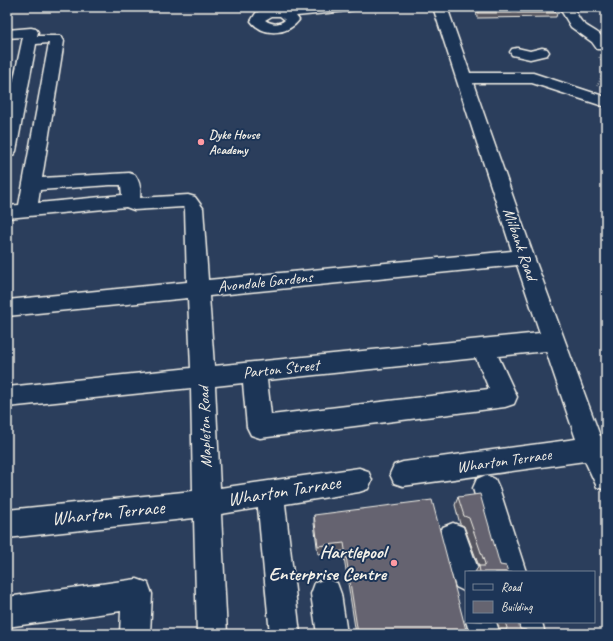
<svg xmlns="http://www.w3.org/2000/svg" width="613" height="641" font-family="Caveat,sans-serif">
<rect width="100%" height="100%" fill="#2b3e5c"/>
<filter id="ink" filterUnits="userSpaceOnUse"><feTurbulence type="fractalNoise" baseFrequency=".025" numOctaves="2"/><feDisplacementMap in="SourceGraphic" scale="8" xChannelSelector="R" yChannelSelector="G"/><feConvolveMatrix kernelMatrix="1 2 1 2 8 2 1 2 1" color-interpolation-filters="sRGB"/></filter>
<g filter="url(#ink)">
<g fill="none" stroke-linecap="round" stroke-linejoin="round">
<defs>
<path id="minor" d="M306,7H355L353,10L348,11L296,16L299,20C288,35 263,37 251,21L256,13L264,9ZM272,16H280L285,20C279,25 272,25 265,20Z
M433,7H447L470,73H533L606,97V107L532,83H473L534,257L600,436L606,435V490L597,487L585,461L403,486L394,483L390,474L394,465L403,462L576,439L546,351L498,356L517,397L514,404L505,407L260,438L251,435L247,427L243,383L215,386L220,488L359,468L368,471L372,480L368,489L359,492L285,504L300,634H270L258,508L221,514L227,634H197L194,518L7,538V510L193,491L191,388L7,407V387L191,368L188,298L7,316V300L187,282L185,209L183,207L134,210L126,207L7,218V206L19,205L49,43L36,44L16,151L13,155L7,156V111L23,37L7,38V30L31,28L36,29L38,32L37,36H61L64,41L42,178L129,173L135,175C140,182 141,189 140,198L188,195L195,197L203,208L208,280L512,251ZM110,185H121L122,195L38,203L40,190ZM517,265L540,333L214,366L209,296ZM476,358L489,389L271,415L267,380Z
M559,7H573C575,11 578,17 581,21C591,32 606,31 606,49H597L592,42L571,27Z
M517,48L530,51L542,48L547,49L549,52L547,55L530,59L512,55L510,52L512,49Z
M486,475L495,479L499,488L526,572H496L473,488L477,479Z
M453,523L463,527L479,572H466V592L456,587L439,537L443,527Z
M137,579L148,583L152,594L150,634H120L121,611L7,627V597Z
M326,579L337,583L341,594L347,634H317L311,594L315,583Z
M466,621L496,622L500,634H470Z
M512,622H542L545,634H515Z"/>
</defs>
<use href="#minor" stroke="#f4f1e8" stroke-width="3"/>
<path stroke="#f4f1e8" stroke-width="1.5" stroke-dasharray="0.5 2" stroke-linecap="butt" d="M597,86L606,67L599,57"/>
<use href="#minor" fill="#1d3557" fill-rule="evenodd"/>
</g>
<path fill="#575660" stroke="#f4f1e8" d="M476,7H551L557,13L556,17L477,18Z
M458,497L500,565L508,572H475L479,566L464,526L460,524L455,505Z
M314,515L467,634H356L343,551L318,554L314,523Z
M497,622H518L520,629L528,634H493L497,630H500Z"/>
<path fill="#656470" stroke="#f4f1e8" d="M478,7H551L557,13H478Z
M480,494L500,565L506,566L508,572H480L479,566H484L485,564L469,518L464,516L458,497Z
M432,500L467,634H358L344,543L318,546L314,515Z
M505,622H518L520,629L526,630L528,634H499L497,630H506L507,628Z"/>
</g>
<g fill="#ff9aa2" stroke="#1d3557" stroke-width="1.5">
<circle cx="201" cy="142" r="4"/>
<circle cx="394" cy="563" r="4"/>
</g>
<g text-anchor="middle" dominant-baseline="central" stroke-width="4" stroke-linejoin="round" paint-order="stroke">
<g font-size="13" font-weight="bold" fill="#f4f1e8" stroke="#1d3557" text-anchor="start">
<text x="209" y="135">Dyke House<tspan x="209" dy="15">Academy</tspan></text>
</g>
<g font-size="16" fill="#f4f1e8" stroke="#1d3557">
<text transform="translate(520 244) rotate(71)">Milbank Road</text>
<text transform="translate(265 282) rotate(-6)">Avondale Gardens</text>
<text transform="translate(281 369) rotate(-6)">Parton Street</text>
<text transform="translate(205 427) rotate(-92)">Mapleton Road</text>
<text transform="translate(504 461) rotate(-8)">Wharton Terrace</text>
</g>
<g font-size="19" fill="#f4f1e8" stroke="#1d3557">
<text transform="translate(284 491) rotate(-9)">Wharton Tarrace</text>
<text transform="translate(108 513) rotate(-6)">Wharton Terrace</text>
</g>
<g font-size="19" font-weight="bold" fill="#f4f1e8" stroke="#1d3557" text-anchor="end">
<text x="386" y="552">Hartlepool<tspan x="386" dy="22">Enterprise Centre</tspan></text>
</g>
</g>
<rect width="613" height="641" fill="none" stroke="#1d3557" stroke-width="24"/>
<rect x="12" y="12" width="589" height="617" fill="none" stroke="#f4f1e8" stroke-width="1.5" filter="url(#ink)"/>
<rect x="465" y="571" width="130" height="52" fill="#1d3557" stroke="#738091"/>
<rect x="473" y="584" width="20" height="6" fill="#1d3557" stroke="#738091"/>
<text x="501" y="591" font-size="12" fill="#f4f1e8">Road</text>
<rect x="473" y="601" width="20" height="12" fill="#656470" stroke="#738091"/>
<text x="501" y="611" font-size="12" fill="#f4f1e8">Building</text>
</svg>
